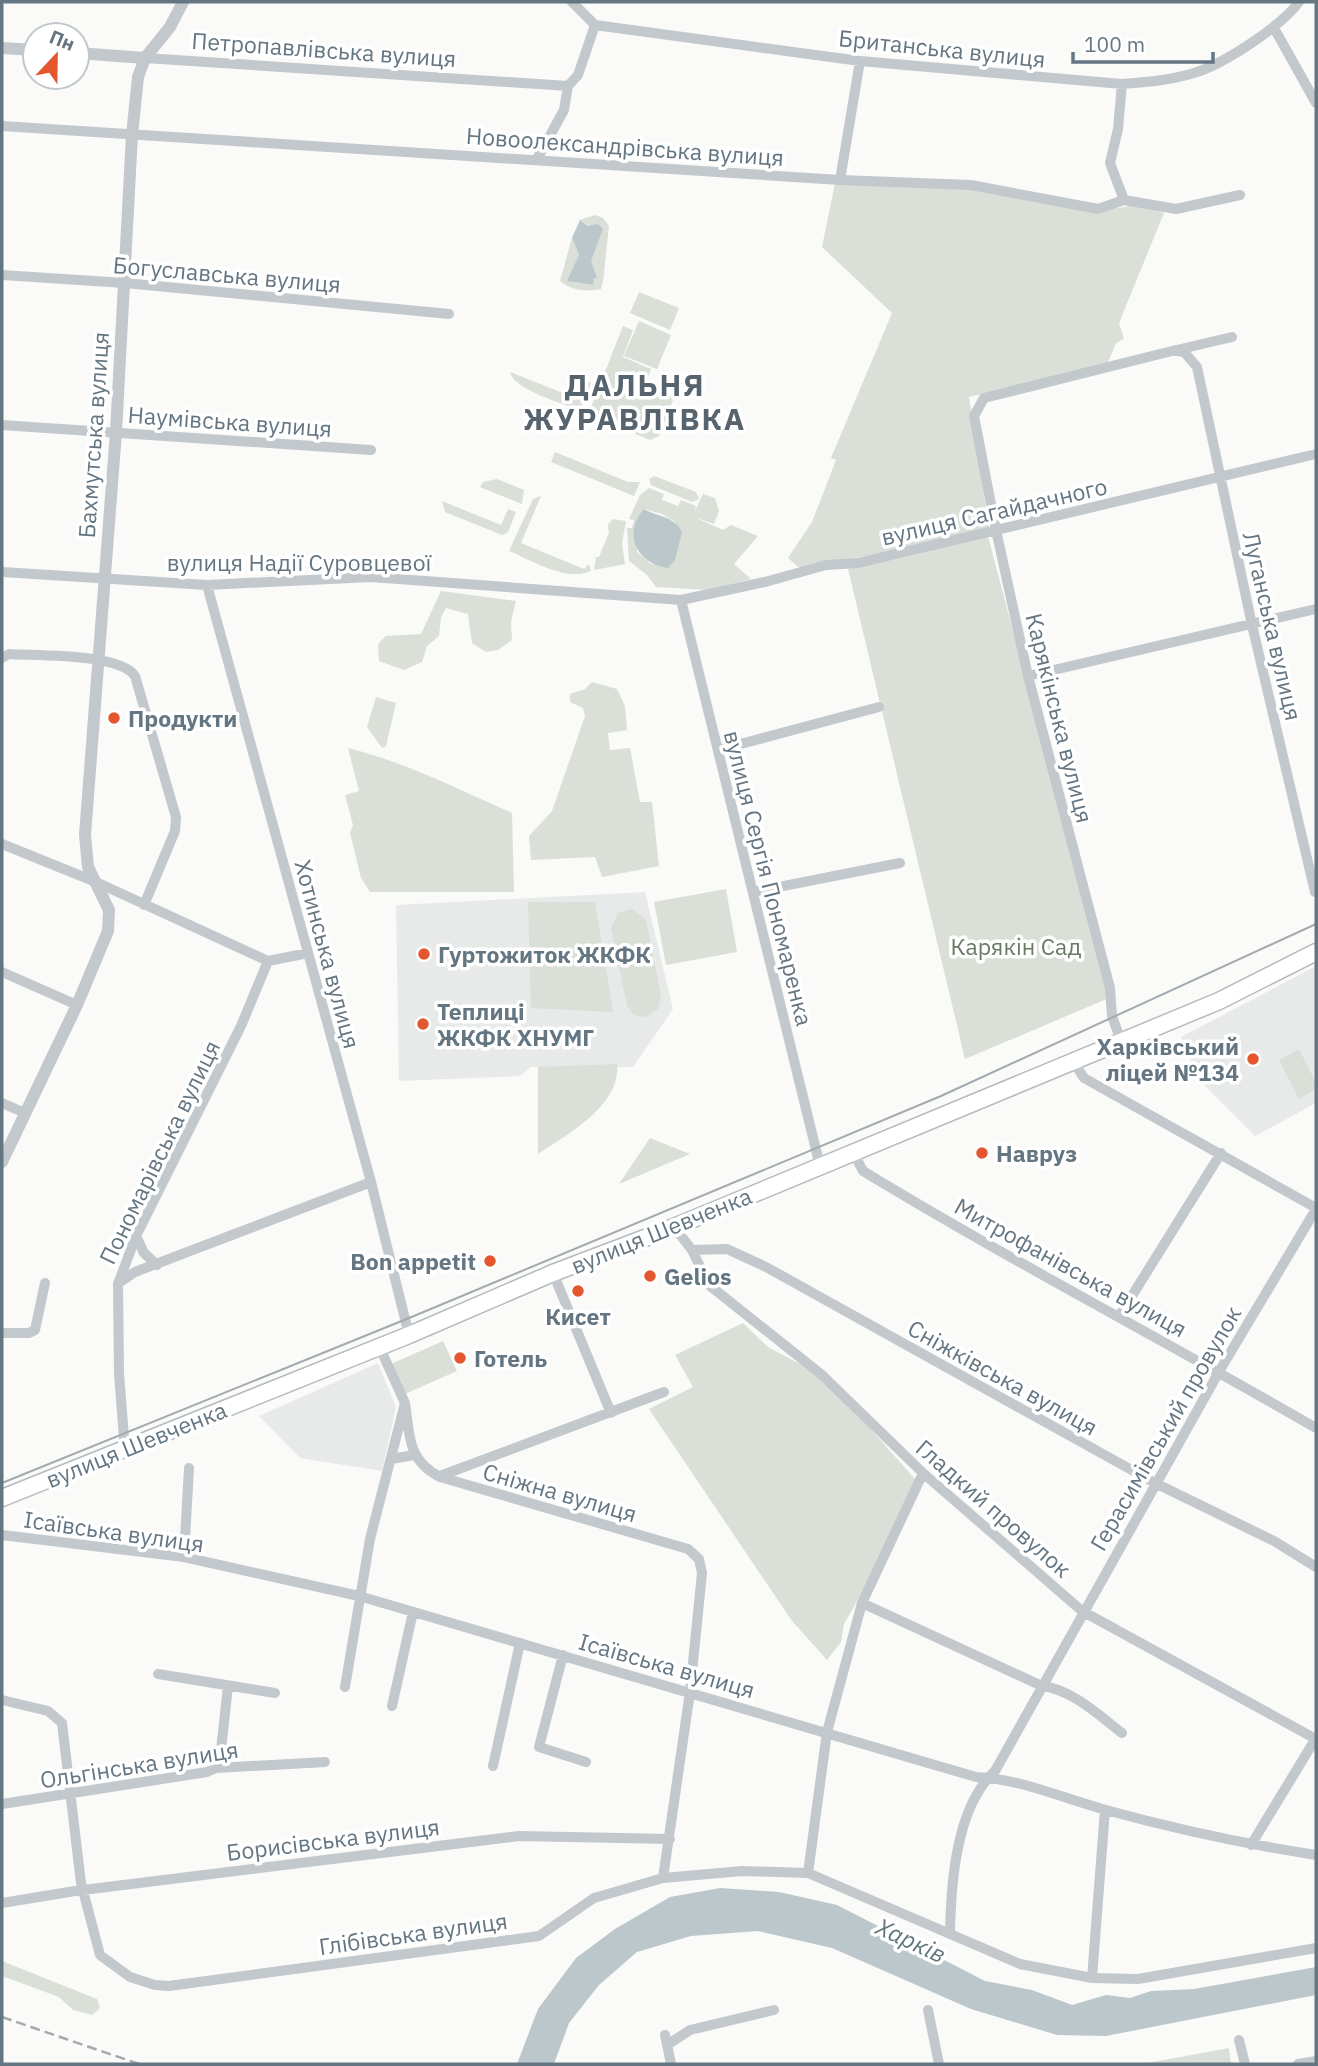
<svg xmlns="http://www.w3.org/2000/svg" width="1318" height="2066" font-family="'IBM Plex Sans',sans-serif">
<rect width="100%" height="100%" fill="#fafaf8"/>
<path fill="#e8e9e9" d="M645,892L673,1009L633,1067H531L520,1076L399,1081L396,905Z
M1316,966V1103L1255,1136L1200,1081L1181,1037Z
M378,1363L396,1407L382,1471L300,1458L259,1416Z"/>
<path fill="#dadfd7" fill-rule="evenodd" d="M835,183L971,188L1097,211L1137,205L1164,213L1119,323L1124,339L1116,343L1107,365L969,397L989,527L888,553L815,564L802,570L788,558L812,522L836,460L831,458L892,313L822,247Z
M595,215L603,218L609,226L603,282L601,289C587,292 572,291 560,281L572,238L579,255L568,281L593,285L590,261L601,234L580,220Z
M639,292L679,308L670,330L630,313Z
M639,321L671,335L657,369L624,356Z
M623,326L633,330L623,357L651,369L646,382L667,390L673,400L659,436L650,440L594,417L590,410Z
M510,372L573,397L581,379L591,383L580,410C562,403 514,390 510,372Z
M555,452L628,482H640L634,496L551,462Z
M654,476L696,492L699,499L692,502L651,485L649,479Z
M497,479L524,490L522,504L480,487L483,482Z
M649,488L664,494L662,500L678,506L681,500L696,506L694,513L703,494L715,498L719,511L714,524L692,516L723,530L731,525L758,536L734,564L751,579L708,590L656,587L647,575L629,561L627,528H632L634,520L629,519L640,495ZM644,509L662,514L675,522L679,540L675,560L651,564L637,552Z
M541,496L521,543L584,569L589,564L591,571C566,582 533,561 509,551L533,499Z
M442,501L501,525L508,509L516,512L508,532L502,535L445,512Z
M613,519L626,521L622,543L625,564L594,570L596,557H599L609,533L608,524Z
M988,536L1109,998L965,1059L848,569Z
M441,591L516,601L511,621L512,640L498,650L486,652L472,643L468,614L446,608L441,617L439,636L427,646L422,662L404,670L379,661L378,644L386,636L421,634Z
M592,682L617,689L625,706L627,730L608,733L610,750L630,748L640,802H652L659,866L602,877L595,857L531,860L529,836L552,811L585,716L583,708L570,702V694L585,689Z
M376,697L396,703L386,746L382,748L367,727Z
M348,748C407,763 458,789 512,813L514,892H370L361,878L350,833L353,825L345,795L359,791Z
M726,889L737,952L666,965L654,902Z
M528,902H595L613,1012L531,1008Z
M632,909L646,919L661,995L658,1009L645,1017L634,1015L627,1006L611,928L618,913Z
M1299,1049L1316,1083V1089L1299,1099L1279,1060Z
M617,1064C621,1106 567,1134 538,1154V1067Z
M650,1138L690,1154L619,1184Z
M743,1323L768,1347L811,1370L851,1407L915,1479L877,1566L844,1624L841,1642L827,1660L792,1621L649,1409L693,1387L675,1355Z
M443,1341L457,1371L405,1394L391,1364Z
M2,1961L97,1999L100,2008L92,2015L73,2010L59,1997L2,1976Z
M1229,2048L1231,2064H1147V2063Z"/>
<path fill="#bbc7cb" d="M580,220L588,226L598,224L603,229L591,261L597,278H594L593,285L567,281L579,255L572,238Z
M644,509C658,517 674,516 682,532L675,560L668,568C637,564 622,534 644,509Z
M720,1888L779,1892L837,1905L985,1981L1032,1990L1072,2005L1106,1995L1130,1998L1151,1991L1194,1989L1316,1967V1995L1106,2036L1057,2035L971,2009L832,1948L758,1931L691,1936L637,1952L599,1985L569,2023L554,2064H517L538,2009L576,1958L615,1929L670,1897Z"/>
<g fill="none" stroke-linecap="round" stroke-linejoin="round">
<defs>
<path id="primary" d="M2,1498L409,1335L553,1273L674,1227L1219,1001L1316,952"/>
</defs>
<use href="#primary" stroke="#b5babe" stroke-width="19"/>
<path stroke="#c3c8cc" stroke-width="10" d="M572,2L595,25L860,61L1122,84C1147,82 1173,80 1197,72C1227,62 1281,26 1299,2
M1274,28L1316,103
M145,58L568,86
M1122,84L1118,129L1110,163L1124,200
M2,126L840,180L971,185L1098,209L1124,200L1176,209L1240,195
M537,159L564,110L568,86L578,75L595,25
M840,180L860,61
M2,275L125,283L449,314
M1177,350L1232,337
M2,425L371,450
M2,572L207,585L371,577L681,600L765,582L826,565L858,563L1316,454
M207,585L371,1182L409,1335
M681,600L820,1166
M2,658L9,654C36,656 119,653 135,676L176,817L175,831L144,905
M1028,676L1316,609
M718,750L879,707
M2,844L96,882L268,961L308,953
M753,892L900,863
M2,972L77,1005
M1121,1041L1112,1016L1110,988L1028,676L996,530L974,416L984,398L1176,350L1185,353L1197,367L1252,625L1315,892
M1073,1061L1084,1078L1316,1208
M2,1103L25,1113
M853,1152L863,1171C1011,1261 1166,1341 1316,1428
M674,1227L692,1250L727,1249L766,1267L1155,1483L1274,1541L1316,1567
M136,1236L144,1253L157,1265
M692,1250L709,1285L822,1375L923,1473L1082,1611L1316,1739
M553,1273L611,1413
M119,1283L135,1272L371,1182
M1120,1315L1221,1153
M2,1333H29L35,1330L45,1283
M125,1450L119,1374L118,1284L136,1236L241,1026L268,961
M391,1459L414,1455
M440,1476L664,1392
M2,1535L184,1557L359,1596L976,1777C1021,1779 1062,1798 1106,1810C1175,1829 1245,1844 1316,1855
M184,1557L189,1468
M862,1603L1042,1686C1071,1689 1100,1716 1122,1733
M563,1655L539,1747L586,1762
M158,1674L275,1693
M345,1687L370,1539L405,1403L379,1346
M2,1700L48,1711L62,1723L81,1883L100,1955L130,1977L155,1985L169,1986L539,1936L594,1898L663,1878L690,1692L702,1573L699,1559L688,1549L440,1477C407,1460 410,1436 405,1403
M392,1706L413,1612
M493,1766L520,1643
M216,1768L220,1759L228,1686
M2,1804L207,1772L216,1768L325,1762
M1251,1845L1316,1738
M808,1873L827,1732L862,1603L923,1473
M663,1878L742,1871L808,1873L1020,1964L1092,1978L1138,1979L1316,1948
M2,1903L75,1891L519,1836L670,1839
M950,1933C951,1882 956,1807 995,1771L1220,1370L1316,1209
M1092,1978L1105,1810
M928,2010L939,2064
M665,2035L671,2064
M1239,2040L1245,2064
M667,2045L690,2030L774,2010
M1298,2064L1316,2061"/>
<path stroke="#c3c8cc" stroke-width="12" d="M2,48L35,50
M77,53L145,58
M2,1162L77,1005L108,931L109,910L88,867L85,835L116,432L132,135L138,77L145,58L170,27L183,2"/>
<use href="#primary" stroke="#fff" stroke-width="16"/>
<path stroke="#a2aab0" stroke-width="2" d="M2,1483L414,1316L941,1096L1316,924"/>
<path stroke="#a2aab0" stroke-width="2.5" stroke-dasharray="10 5" stroke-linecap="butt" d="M2,2017L139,2064"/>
</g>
<g fill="#e4572e" stroke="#fff" stroke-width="2.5">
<circle cx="114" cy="718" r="7"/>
<circle cx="424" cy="954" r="7"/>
<circle cx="423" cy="1024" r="7"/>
<circle cx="1253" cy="1059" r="7"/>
<circle cx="982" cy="1153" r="7"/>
<circle cx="490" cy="1261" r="7"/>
<circle cx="650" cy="1276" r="7"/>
<circle cx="578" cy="1291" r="7"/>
<circle cx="460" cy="1358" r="7"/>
</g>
<g text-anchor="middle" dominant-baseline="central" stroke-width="7" stroke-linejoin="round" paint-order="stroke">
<g font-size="23" fill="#657683" stroke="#fff">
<text transform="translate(942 48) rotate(6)">Британська вулиця</text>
<text transform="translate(324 49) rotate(4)">Петропавлівська вулиця</text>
<text transform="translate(625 146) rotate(4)">Новоолександрівська вулиця</text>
<text transform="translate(227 274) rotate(5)">Богуславська вулиця</text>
<text transform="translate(230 421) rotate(4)">Наумівська вулиця</text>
<text transform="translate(93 435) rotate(-86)">Бахмутська вулиця</text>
<text transform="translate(994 511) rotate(-13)">вулиця Сагайдачного</text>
<text x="299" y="562">вулиця Надії Суровцевої</text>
<text transform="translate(1273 626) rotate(77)">Луганська вулиця</text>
<text transform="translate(1060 718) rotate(76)">Карякінська вулиця</text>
<text transform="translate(769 878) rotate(76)">вулиця Сергія Пономаренка</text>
<text transform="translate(328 954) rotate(75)">Хотинська вулиця</text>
<text transform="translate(159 1152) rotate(-64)">Пономарівська вулиця</text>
<text transform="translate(661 1230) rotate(-22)">вулиця Шевченка</text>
<text transform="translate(1071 1267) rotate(29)">Митрофанівська вулиця</text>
<text transform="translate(1003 1377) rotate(29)">Сніжківська вулиця</text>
<text transform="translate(1165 1428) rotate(-60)">Герасимівський провулок</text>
<text transform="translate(136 1444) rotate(-22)">вулиця Шевченка</text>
<text transform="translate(560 1492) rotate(16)">Сніжна вулиця</text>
<text transform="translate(994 1508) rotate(41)">Гладкий провулок</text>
<text transform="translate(114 1531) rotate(8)">Ісаївська вулиця</text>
<text transform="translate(667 1665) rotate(16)">Ісаївська вулиця</text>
<text transform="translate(139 1764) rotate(-9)">Ольгінська вулиця</text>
<text transform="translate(333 1839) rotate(-7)">Борисівська вулиця</text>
<text transform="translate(413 1933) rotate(-8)">Глібівська вулиця</text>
</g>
<g font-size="23" font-weight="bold" fill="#657683" stroke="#fff" text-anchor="start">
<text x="128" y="718">Продукти</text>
<text x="438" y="954">Гуртожиток ЖКФК</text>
<text x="437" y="1011">Теплиці<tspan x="437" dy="26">ЖКФК ХНУМГ</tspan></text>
<text x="1239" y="1046" text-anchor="end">Харківський<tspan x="1239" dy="26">ліцей №134</tspan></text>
<text x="996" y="1153">Навруз</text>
<text x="476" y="1261" text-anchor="end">Bon appetit</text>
<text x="664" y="1276">Gelios</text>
<text x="578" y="1316" text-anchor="middle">Кисет</text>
<text x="474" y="1358">Готель</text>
</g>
<g font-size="23" fill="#687a64" stroke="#fff">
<text x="1016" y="946">Карякін Сад</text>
</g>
<g font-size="24" font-style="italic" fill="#60757c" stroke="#fff">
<text transform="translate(911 1940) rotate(25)">Харків</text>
</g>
<g font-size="30" font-weight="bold" letter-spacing="2" fill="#57646e" stroke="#fff">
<text x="635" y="384">ДАЛЬНЯ<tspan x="635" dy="34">ЖУРАВЛІВКА</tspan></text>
</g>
</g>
<rect width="1318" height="2066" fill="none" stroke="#657683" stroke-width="7"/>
<g transform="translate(56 56) rotate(22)"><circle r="33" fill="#ffffff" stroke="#c1c8cd" stroke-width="2"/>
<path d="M0-5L12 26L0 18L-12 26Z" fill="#e4572e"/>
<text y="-10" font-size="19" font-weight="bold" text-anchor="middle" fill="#657683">Пн</text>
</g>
<path d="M1073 52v10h140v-10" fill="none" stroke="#657683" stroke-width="3.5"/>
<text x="1084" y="52" font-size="21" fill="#657683" stroke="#ffffff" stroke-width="5" paint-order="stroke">100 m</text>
</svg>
